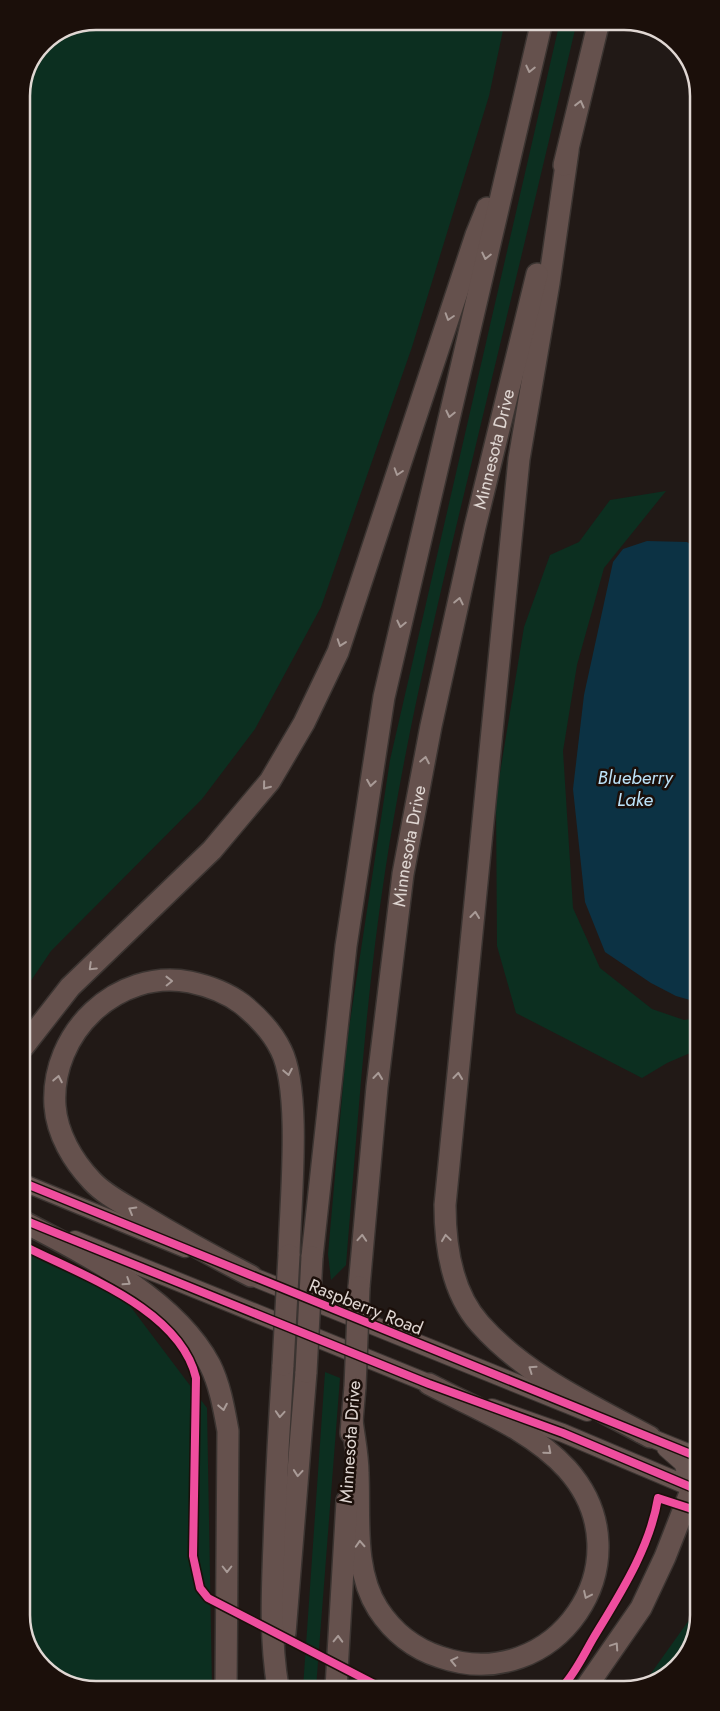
<svg xmlns="http://www.w3.org/2000/svg" width="720" height="1711" font-family="Jost,sans-serif">
<rect width="100%" height="100%" fill="#211916"/>
<path fill="#0c2f20" d="M96,21H505L489,96L412,347L321,607L255,729L202,799L51,951L24,991L21,91L43,43Z
M560,21H577C543,168 507,315 472,461C439,597 406,734 385,872C365,1002 357,1134 346,1265L331,1280L328,1254L347,1041L390,760Z
M666,491L604,568L577,665L563,751L568,830L573,908L600,968L652,1009L684,1020L697,1018V1050L667,1063L642,1078L516,1013L497,946L496,797L524,627L550,555L579,542L610,500Z
M24,1248L52,1260L127,1302L207,1408L212,1689L91,1690L50,1674L25,1639Z
M325,1372L340,1378L316,1688H303Z
M699,1606V1615L683,1660L648,1686H642Z"/>
<path fill="#0c3244" d="M647,541L687,542L696,548L697,1002L676,996L651,983L605,952L585,902L573,789L584,695L613,562L623,549Z"/>
<g fill="none" stroke-linecap="round" stroke-linejoin="round">
<defs>
<path id="secondary" d="M24,1183L185,1249
M692,1488L698,1469"/>
<path id="primary" d="M75,1240L440,1388
M251,1276L587,1412
M492,1408L563,1433L698,1490
M639,1433L698,1457
M666,1448L683,1463L692,1488"/>
<g id="highway">
<path d="M568,151L549,283L519,459L445,1205C445,1245 452,1293 480,1324C525,1375 591,1405 650,1437"/>
<path d="M564,165L599,21"/>
<path d="M24,1046L70,987L212,850L270,781L304,723L338,652L476,235L487,208"/>
<path d="M24,1222C87,1255 175,1299 210,1365C220,1385 224,1409 228,1431L226,1689"/>
<path d="M312,1257L346,946L384,697L542,21"/>
<path d="M251,1276C212,1256 173,1234 135,1211C120,1202 104,1194 92,1181C73,1161 57,1134 55,1106C50,1033 117,968 190,982C209,986 226,992 242,1004C258,1017 272,1031 281,1050C302,1092 290,1204 289,1255"/>
<path id="s1" d="M359,1287L377,1087L403,874L431,726L475,527L537,274"/>
<path d="M352,1420C354,1438 358,1455 358,1473C360,1517 353,1570 378,1609C393,1632 415,1649 440,1657C555,1697 649,1561 567,1469C531,1429 476,1409 429,1384"/>
<path d="M351,1433L355,1387"/>
<path d="M285,1633L306,1372"/>
<path d="M587,1686L641,1608L665,1557L692,1488"/>
<path d="M278,1688C270,1640 272,1593 274,1544C276,1484 279,1425 283,1365"/>
<path d="M336,1688L347,1501"/>
</g>
</defs>
<use href="#secondary" stroke="#3b3431" stroke-width="19"/>
<use href="#primary" stroke="#3b3431" stroke-width="20"/>
<use href="#highway" stroke="#3b3431" stroke-width="24"/>
<use href="#secondary" stroke="#6a5753" stroke-width="16"/>
<use href="#primary" stroke="#685551" stroke-width="18"/>
<use href="#highway" stroke="#65514d" stroke-width="21"/>
<defs>
<path id="highway-bridge" d="M283,1365L289,1255
M306,1372L312,1257
M355,1387L359,1287"/>
</defs>
<use href="#highway-bridge" stroke="#3b3431" stroke-width="24" stroke-linecap="butt"/>
<use href="#highway-bridge" stroke="#65514d" stroke-width="21"/>
<defs>
<path id="cycleway" d="M24,1183L698,1457
M24,1220L429,1384L563,1433L698,1490
M24,1246C81,1275 180,1309 196,1378L193,1556L200,1588L208,1598L382,1688
M563,1686C576,1672 584,1654 594,1637C620,1594 650,1548 658,1498L698,1511"/>
</defs>
<use href="#cycleway" stroke="#1b0f0a" stroke-width="11"/>
<use href="#cycleway" stroke="#ef4d9e" stroke-width="8"/>
</g>
<defs><path id="oneway-chevron" d="M-2-3.5L2.5 0L-2 3.5" fill="none" stroke-width="1.6" stroke-linecap="round" stroke-linejoin="round" transform="scale(1.25)"/></defs>
<g stroke="#a99b97">
<use href="#oneway-chevron" transform="translate(530 69) rotate(103)"/>
<use href="#oneway-chevron" transform="translate(580 104) rotate(-76)"/>
<use href="#oneway-chevron" transform="translate(486 256) rotate(103)"/>
<use href="#oneway-chevron" transform="translate(449 317) rotate(108)"/>
<use href="#oneway-chevron" transform="translate(450 414) rotate(103)"/>
<use href="#oneway-chevron" transform="translate(398 472) rotate(108)"/>
<use href="#oneway-chevron" transform="translate(459 601) rotate(-78)"/>
<use href="#oneway-chevron" transform="translate(401 624) rotate(103)"/>
<use href="#oneway-chevron" transform="translate(341 643) rotate(109)"/>
<use href="#oneway-chevron" transform="translate(425 760) rotate(-79)"/>
<use href="#oneway-chevron" transform="translate(371 783) rotate(99)"/>
<use href="#oneway-chevron" transform="translate(266 786) rotate(129)"/>
<use href="#oneway-chevron" transform="translate(475 915) rotate(-84)"/>
<use href="#oneway-chevron" transform="translate(92 967) rotate(136)"/>
<use href="#oneway-chevron" transform="translate(169 981) rotate(-1)"/>
<use href="#oneway-chevron" transform="translate(288 1072) rotate(79)"/>
<use href="#oneway-chevron" transform="translate(378 1076) rotate(-84)"/>
<use href="#oneway-chevron" transform="translate(458 1076) rotate(-84)"/>
<use href="#oneway-chevron" transform="translate(58 1079) rotate(-79)"/>
<use href="#oneway-chevron" transform="translate(132 1210) rotate(-150)"/>
<use href="#oneway-chevron" transform="translate(362 1238) rotate(-86)"/>
<use href="#oneway-chevron" transform="translate(446 1238) rotate(-98)"/>
<use href="#oneway-chevron" transform="translate(127 1282) rotate(33)"/>
<use href="#oneway-chevron" transform="translate(532 1369) rotate(-145)"/>
<use href="#oneway-chevron" transform="translate(223 1407) rotate(79)"/>
<use href="#oneway-chevron" transform="translate(280 1414) rotate(94)"/>
<use href="#oneway-chevron" transform="translate(548 1451) rotate(41)"/>
<use href="#oneway-chevron" transform="translate(298 1473) rotate(95)"/>
<use href="#oneway-chevron" transform="translate(360 1544) rotate(-93)"/>
<use href="#oneway-chevron" transform="translate(227 1569) rotate(90)"/>
<use href="#oneway-chevron" transform="translate(587 1595) rotate(115)"/>
<use href="#oneway-chevron" transform="translate(338 1639) rotate(-88)"/>
<use href="#oneway-chevron" transform="translate(615 1646) rotate(-56)"/>
<use href="#oneway-chevron" transform="translate(454 1661) rotate(-167)"/>
</g>
<g text-anchor="middle" dominant-baseline="central" stroke-width="5" stroke-linejoin="round" paint-order="stroke">
<g font-size="18" fill="#e0d7d3" stroke="#1b0f0a">
<text stroke="none"><textPath href="#s1" startOffset="850">Minnesota Drive</textPath></text>
<text stroke="none"><textPath href="#s1" startOffset="444">Minnesota Drive</textPath></text>
<text transform="translate(366 1307) rotate(22)">Raspberry Road</text>
<text transform="translate(350 1442) rotate(-86)">Minnesota Drive</text>
</g>
<g font-size="19" font-style="italic" fill="#bce2f8" stroke="#1b0f0a">
<text x="635" y="777">Blueberry<tspan x="635" dy="22">Lake</tspan></text>
</g>
</g>
<path d="M0 0H720V1711H0ZM96 30H624A66 66 0 0 1 690 96V1615A66 66 0 0 1 624 1681H96A66 66 0 0 1 30 1615V96A66 66 0 0 1 96 30Z" fill="#1b0f0a" fill-rule="evenodd"/>
<path fill="none" stroke="#e0d7d3" stroke-width="2.5" d="M96 30H624A66 66 0 0 1 690 96V1615A66 66 0 0 1 624 1681H96A66 66 0 0 1 30 1615V96A66 66 0 0 1 96 30Z"/>
</svg>
